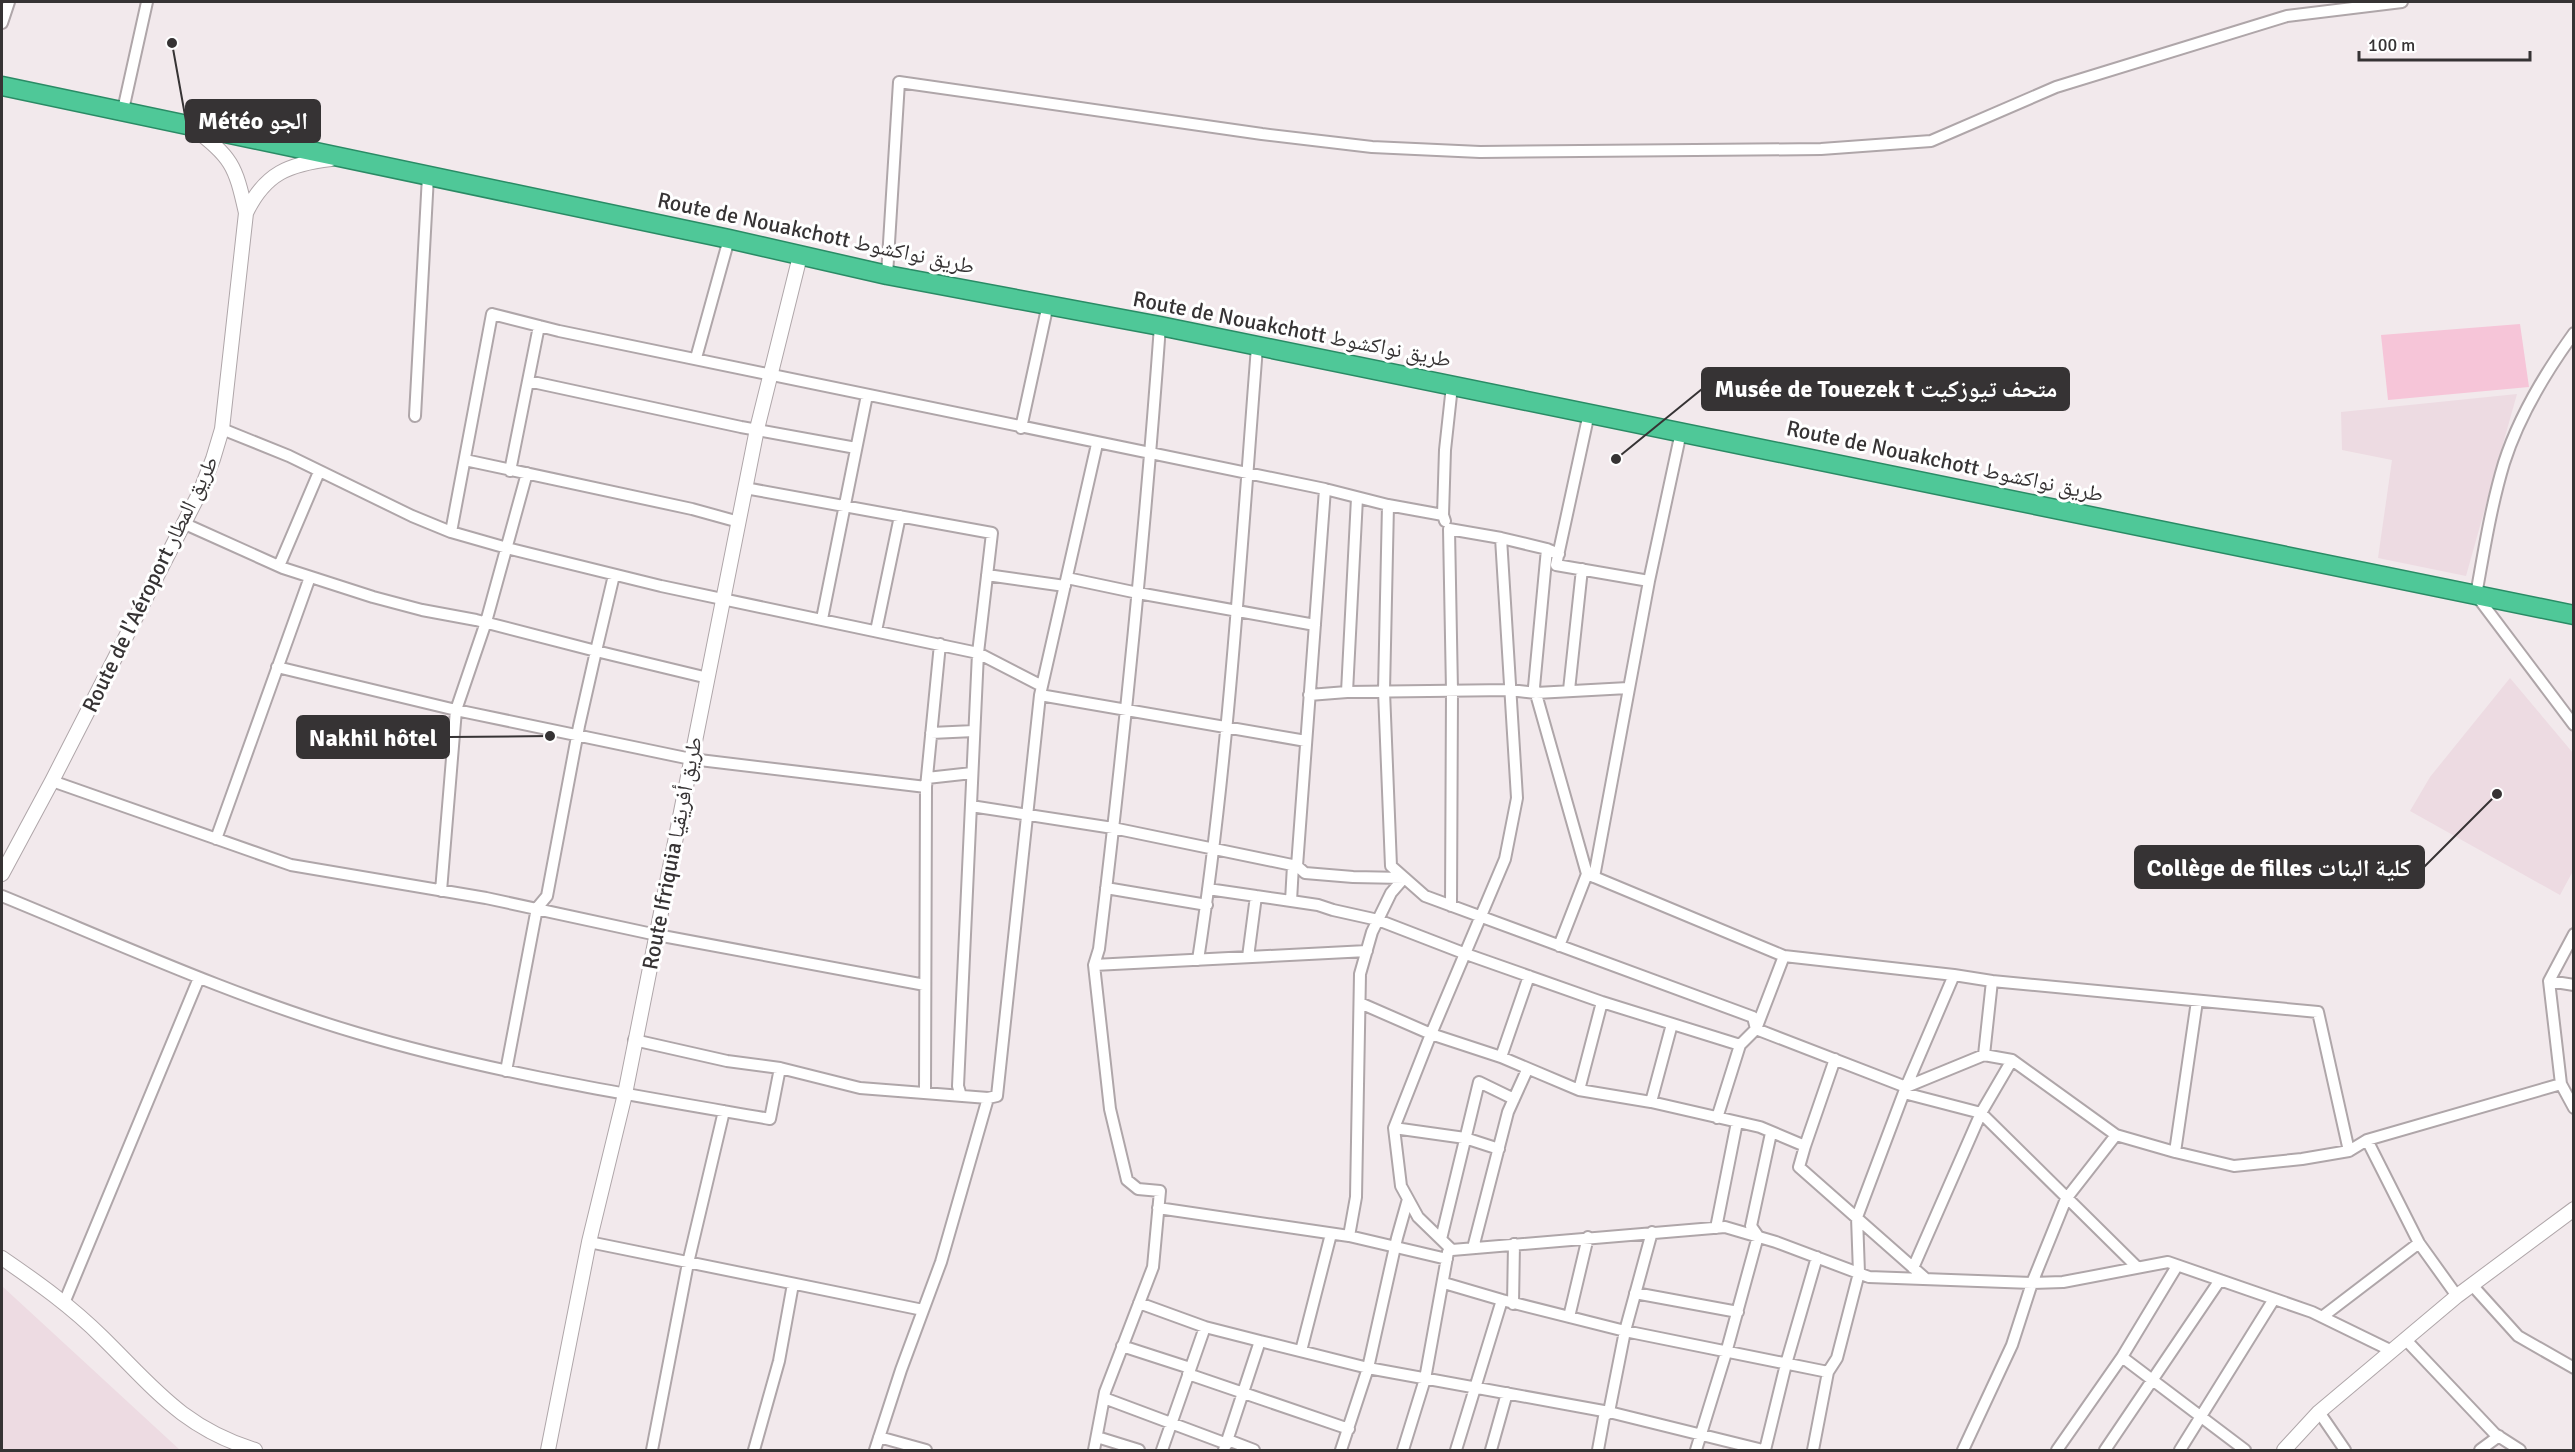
<svg xmlns="http://www.w3.org/2000/svg" width="2575" height="1452" font-family="Signika,'Noto Naskh Arabic',sans-serif">
<rect width="100%" height="100%" fill="#f2e9ec"/>
<path fill="#eddbe2" d="M2517,394L2466,576L2378,558L2392,460L2342,450L2341,412Z
M2510,678L2573,753V871L2560,895L2410,811L2430,777Z
M2,1286L180,1450H2Z"/>
<path fill="#f6c5d8" d="M2520,324L2529,387L2388,400L2381,335Z"/>
<g fill="none" stroke-linecap="round" stroke-linejoin="round">
<defs>
<path id="minor" d="M2,23L9,2
M123,110L147,2
M887,275L899,82L1262,134L1372,147L1480,152L1821,149L1931,141L2056,87L2287,16L2402,2
M2574,333C2545,373 2519,416 2504,463C2491,506 2484,551 2476,595L2574,725
M696,358L729,239
M528,381L741,427L856,448
M1589,413L1556,565L1649,581
M415,416L428,176
M1021,428L1048,304
M222,429L289,456L412,516L451,532L507,548L661,586L978,653L1042,686
M465,460L692,509L739,522
M510,471L539,326
M745,488L992,533L978,653L958,1086L961,1096
M1357,498L1347,692L1510,690L1536,693L1628,688
M1388,505L1443,515L1445,521
M1443,515L1445,450L1452,386
M183,523L283,568L373,597L422,610L476,620L596,651L579,726L547,896L537,908L506,1071
M451,532L492,314L559,331L1325,489L1388,505L1384,691L1391,866L1425,896L1753,1017L1756,1029L1906,1087L1984,1055L2012,1060L2116,1135L2175,1152L2234,1166L2302,1159L2349,1151L2367,1140L2561,1084
M1547,549L1534,687L1587,874L1784,956L1756,1029L1740,1045L1717,1118
M1559,554L1547,549L1501,538L1517,798L1505,859L1431,1034L1394,1128L1401,1186L1418,1217L1452,1250L1725,1227L1776,1242L1869,1277L2032,1283L2063,1282L2168,1262L2312,1312L2392,1351
M279,566L319,472
M614,575L596,651L708,678
M987,575L1065,586
M1067,578L1138,593L1315,625
M822,619L867,395
M876,631L900,516
M277,667L456,710L691,759L926,787L925,1093
M1569,690L1582,569
M1040,695L1306,741
M1309,695L1347,692
M931,733L974,731
M927,778L972,773
M52,781L291,865L486,898L657,935L925,985
M926,787L940,644
M971,806L1113,828L1297,866L1325,489
M216,839L310,577
M1293,865L1291,901L1318,905L1333,910L1378,920L1466,954L1602,1002L1740,1045
M1297,866L1305,873L1353,877L1404,878
M1594,877L1649,581L1681,432
M1106,888L1207,905
M1208,889L1256,896
M441,891L456,710L486,622L527,473
M2,896C119,944 235,997 357,1033C492,1073 631,1095 770,1119L780,1068
M1451,906L1452,691L1449,529L1501,538
M2574,934L2549,981L2561,1084L2574,1108
M1559,946L1587,874
M1784,956L1954,975
M1248,957L1256,896L1291,901
M1198,960C1229,757 1241,551 1257,347
M1094,965L1367,951
M2549,981L2574,985
M1360,1003L1431,1034L1501,1057L1579,1090L1651,1102L1760,1127L1805,1146L1799,1167L1926,1279
M634,1040L727,1061L780,1068L860,1088L988,1098
M1984,1055L1992,981L2318,1012L2349,1151
M1501,1057L1529,976
M1579,1090L1602,1002
M1904,1093L1981,1113L2012,1060
M1651,1102L1672,1024
M1394,1128L1465,1138L1499,1149
M2367,1140L2419,1243L2457,1296
M1805,1146L1835,1059
M2175,1152L2197,1001
M1158,1208L1349,1236L1447,1259
M1716,1228L1737,1122
M1349,1236L1356,1197L1360,974L1372,932L1391,893L1404,878
M1441,1239L1479,1082L1514,1099
M589,1242L923,1310
M1473,1248L1508,1112L1527,1070
M2177,1266L2122,1357L2245,1450
M1913,1268L1981,1113L2137,1267
M1444,1283L1502,1300
M2472,1285L2518,1336L2574,1368
M1635,1293L1738,1312
M64,1303L199,978
M1139,1303L1205,1327L1260,1341L1224,1450
M1513,1304L1514,1244
M1569,1317L1588,1237
M2322,1317L2419,1243
M2406,1340L2495,1434L2520,1450
M1260,1341L1368,1368L1609,1412L1763,1450
M1122,1346L1190,1368
M1301,1351L1331,1234
M1188,1374L1349,1429
M1104,1398L1227,1444
M2319,1412L2345,1450
M879,1437L926,1450
M1097,1437L1139,1450
M1228,1440L1254,1450
M652,1450L688,1263L724,1111
M754,1450L779,1361L793,1284
M875,1450L901,1370L941,1262L988,1098L997,1096L1040,695L1097,444
M1094,1450L1105,1392L1153,1267L1160,1191L1138,1189L1127,1180L1110,1109L1094,965L1099,949C1124,742 1145,534 1160,326
M1162,1450L1205,1327
M1341,1450L1368,1368L1397,1238L1408,1199
M1403,1450L1425,1379L1448,1252
M1456,1450L1502,1300L1625,1331L1828,1372L1837,1358L1859,1273L1857,1217L1906,1087L1954,975L1992,981
M1491,1450L1507,1393
M1598,1450L1604,1417L1609,1412L1625,1331L1652,1232
M1696,1450L1726,1353L1758,1236L1751,1226L1771,1133
M1765,1450L1786,1364L1817,1257
M1813,1450L1828,1372
M1963,1450L2012,1345L2032,1283L2066,1199L2116,1135
M2057,1450L2122,1357
M2105,1450L2220,1280
M2180,1450L2274,1299
M2480,1450L2499,1436"/>
<path id="tertiary" d="M192,127C232,158 235,164 246,213
M2,874L52,781L200,492L213,459L222,429L246,213C265,173 289,164 331,159
M2,1258C37,1282 72,1307 102,1337C154,1388 182,1427 255,1450
M548,1450L589,1242L625,1094L757,429L800,256
M2284,1450L2319,1412L2457,1296L2574,1209"/>
<path id="trunk" d="M2,86L729,239L887,275L1160,326L2574,615"/>
</defs>
<use href="#minor" stroke="#afa6a9" stroke-width="14"/>
<use href="#tertiary" stroke="#afa6a9" stroke-width="16"/>
<use href="#trunk" stroke="#2a8b65" stroke-width="21"/>
<use href="#minor" stroke="#fff" stroke-width="10"/>
<use href="#tertiary" stroke="#fff" stroke-width="14"/>
<use href="#trunk" stroke="#4fc898" stroke-width="18"/>
</g>
<g text-anchor="middle" dominant-baseline="central" stroke-width="6" stroke-linejoin="round" paint-order="stroke">
<g font-size="22" fill="#363334" stroke="#fff">
<text transform="translate(816 233) rotate(12)">Route de Nouakchott طريق نواكشوط</text>
<text transform="translate(1292 329) rotate(11)">Route de Nouakchott طريق نواكشوط</text>
<text transform="translate(1945 461) rotate(12)">Route de Nouakchott طريق نواكشوط</text>
<text transform="translate(150 584) rotate(-64)">Route de l'Aéroport طريق المطار</text>
<text transform="translate(672 853) rotate(-79)">Route Ifriquia طريق أفريقيا</text>
</g>
</g>
<path fill="none" stroke="#363334" stroke-width="2" d="M172 43L186 121M1616 459L1702 389M550 736L449 737M2497 794L2424 867"/>
<g fill="#363334" stroke="#fff" stroke-width="2">
<circle cx="172" cy="43" r="6"/>
<circle cx="1616" cy="459" r="6"/>
<circle cx="550" cy="736" r="6"/>
<circle cx="2497" cy="794" r="6"/>
</g>
<g fill="#363334" stroke="#363334" stroke-width="2">
<rect x="186" y="100" width="134" height="42" rx="6"/>
<rect x="1702" y="368" width="367" height="42" rx="6"/>
<rect x="297" y="716" width="152" height="42" rx="6"/>
<rect x="2135" y="846" width="289" height="42" rx="6"/>
</g>
<g font-size="24" text-anchor="middle" font-weight="bold" fill="#fff">
<text x="253" y="129">Météo الجو</text>
<text x="1886" y="397">Musée de Touezek t متحف تيوزكيت</text>
<text x="373" y="746">Nakhil hôtel</text>
<text x="2279" y="876">Collège de filles كلية البنات</text>
</g>
<rect width="2575" height="1452" fill="none" stroke="#363334" stroke-width="6"/>
<path d="M2359 51v9h171v-9" fill="none" stroke="#363334" stroke-width="3"/>
<text x="2368" y="51" font-size="18" fill="#363334" stroke="#ffffff" stroke-width="4.5" paint-order="stroke">100 m</text>
</svg>
